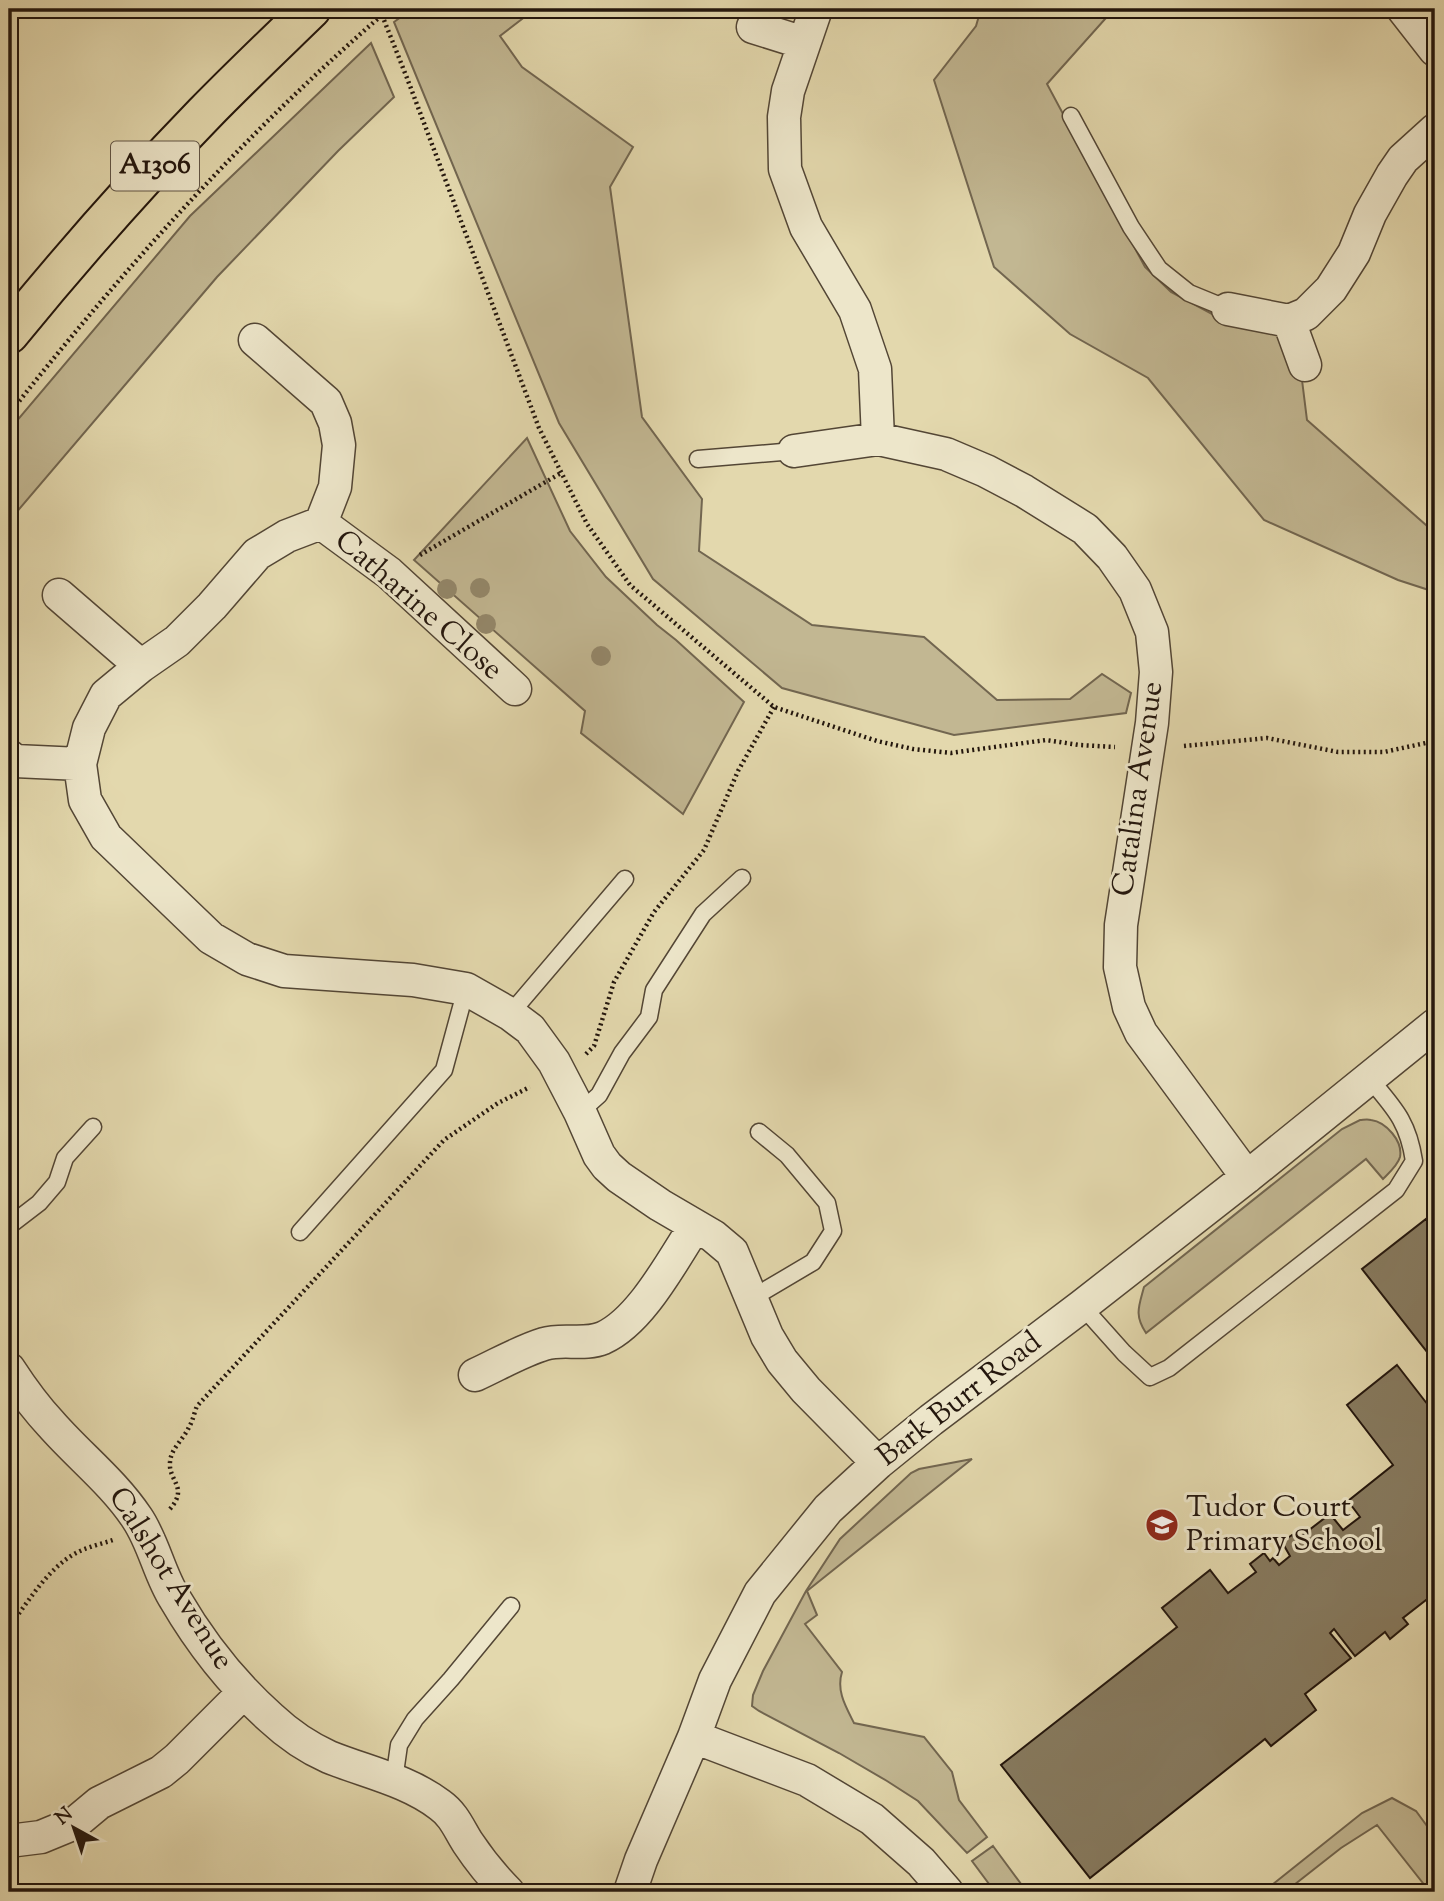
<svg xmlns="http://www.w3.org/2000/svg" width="1444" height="1901" font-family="'Sorts Mill Goudy',serif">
<rect width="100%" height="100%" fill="#e3d8ad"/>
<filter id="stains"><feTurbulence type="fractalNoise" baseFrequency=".00286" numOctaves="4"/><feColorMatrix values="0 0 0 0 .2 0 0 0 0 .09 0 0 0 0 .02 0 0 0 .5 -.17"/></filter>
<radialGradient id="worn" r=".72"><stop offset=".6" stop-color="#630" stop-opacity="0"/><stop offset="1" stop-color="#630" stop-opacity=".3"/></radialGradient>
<path fill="#c2b792" stroke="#726650" stroke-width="2" d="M412,9H535L500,36L522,67L633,147L610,187L642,417L702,499L699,551L812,625L924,637L997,700L1070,699L1102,674L1131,693L1126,713L954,735L782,688L653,579L559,423L394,22Z
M981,9H1114L1047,84L1145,267L1171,292L1214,315L1238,324L1279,334L1301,372L1307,420L1435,533V592L1398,580L1264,520L1148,378L1070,334L994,267L934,80L976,26Z
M371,43L394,97L338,151L217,277L9,521V430L190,216Z
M527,438L570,531L606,577L657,625L676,640L744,702L683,814L581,733L585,711L414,560Z
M1360,1120C1363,1120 1367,1119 1371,1120C1386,1122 1403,1141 1400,1157C1398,1165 1389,1173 1383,1179L1366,1159L1146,1333C1134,1315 1139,1306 1144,1287L1342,1129Z
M972,1459L807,1591L817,1615L805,1624L842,1672C836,1691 846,1707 854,1723L924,1737L952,1772L959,1800L987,1837L967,1853L918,1801L887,1781L839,1753L759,1711L752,1706L753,1695L763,1671L806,1591L840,1539L911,1473L919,1469Z
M1392,1798L1416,1811L1435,1837V1892H1430L1377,1825L1341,1848L1285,1892H1263L1362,1813Z
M993,1846L1027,1892H995L972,1861Z"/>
<path fill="#877b60" stroke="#23160d" stroke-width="2" d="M1426,1219L1435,1230V1362L1362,1269Z
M1397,1365L1435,1414V1593L1403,1618L1408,1624L1390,1639L1385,1632L1355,1656L1334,1629L1330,1633L1351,1658L1305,1694L1316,1710L1271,1746L1265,1739L1090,1878L1001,1765L1177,1627L1162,1608L1210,1570L1228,1593L1256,1572L1250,1564L1264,1553L1270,1561L1273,1558L1279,1565L1290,1556L1282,1542L1292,1535L1296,1540L1330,1514L1343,1530L1360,1517L1348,1501L1393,1465L1347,1405Z"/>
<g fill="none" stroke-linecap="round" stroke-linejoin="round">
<defs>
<path id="lane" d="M1071,116L1131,227L1159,269L1189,293L1228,309
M698,459L794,451
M510,1014L625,879
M580,1112L599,1095L622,1053L649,1017L654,990L703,914L742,878
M9,1226L39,1203L57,1182L65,1158L93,1127
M300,1232L444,1070L466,989
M752,1298L813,1262L833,1231L827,1203L787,1155L759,1132
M1082,1306L1124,1353L1150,1377L1169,1368L1396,1190L1414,1161C1408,1121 1394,1108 1369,1078
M394,1780L399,1745L415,1719L451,1679L511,1606"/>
<path id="street" d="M816,9L788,91L784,117L785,169L806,227L855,310L875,369L878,439
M1403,9L1435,50
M753,27L804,43
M1228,309L1289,321L1306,314L1331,289L1354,253L1370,214L1392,175L1403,159L1435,130
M1289,321L1305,365
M255,340L326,402L335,423L339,445L335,487L321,523
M794,451L878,439L946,454L986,471L1024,491L1085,529L1112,557L1135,590L1152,632L1156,672L1152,723L1121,925L1120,967L1129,1007L1141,1033L1247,1177
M59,595L141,666
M515,689L389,573L321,523L287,536L257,554L212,606L177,641L141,666L106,695L89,728L80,764L85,800L106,837L211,938L247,959L284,971L413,980L466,989L510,1014L530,1029L554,1062L580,1112L599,1155L607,1166L619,1177L660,1205L713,1236L732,1252L767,1336L782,1361L806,1390L878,1463
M9,756L15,761L80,764
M9,1369C22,1389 35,1407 51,1424C79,1456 113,1482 137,1518C154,1543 159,1574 175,1599C200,1642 234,1685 271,1718C287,1733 309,1748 329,1757C366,1772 407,1780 440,1805C454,1815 459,1829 468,1843C480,1861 493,1877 508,1892
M475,1375C497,1365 521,1351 544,1344C563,1338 584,1346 603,1338C641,1321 672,1261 695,1226
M694,1737L807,1780L872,1819L921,1862L947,1892
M9,1841L41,1837L75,1823L99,1803L161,1772L177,1759L244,1692
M630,1892L641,1860L694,1737L715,1680L760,1593L828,1509L878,1463L931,1420L1082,1306L1247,1177L1435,1025"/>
<path id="primary" d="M9,334C71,258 136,184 204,114C239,78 275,44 311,9"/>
</defs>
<use href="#lane" stroke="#534635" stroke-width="19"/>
<use href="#street" stroke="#534635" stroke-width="35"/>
<use href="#primary" stroke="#23160d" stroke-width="42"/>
<path stroke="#23160d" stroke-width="4.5" stroke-dasharray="2 3.5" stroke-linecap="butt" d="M382,15L407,78L539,428L587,524L630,585L774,707L877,741L913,749L951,753L1046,740L1079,745L1115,747
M9,414C124,268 248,130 389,9
M420,555L561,473
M1184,746L1267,738L1338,752H1384L1435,741
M586,1054L594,1046L614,982L654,912L704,850L738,771L774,707
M170,1509C189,1487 168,1481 170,1462C171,1448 184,1439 189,1427C193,1421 194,1413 197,1406L444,1140L498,1103L530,1087
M9,1627C29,1601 47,1569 76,1553C87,1547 101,1544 113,1540"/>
<use href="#lane" stroke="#ede6ca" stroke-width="16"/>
<use href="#street" stroke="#ede6ca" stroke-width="32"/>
<use href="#primary" stroke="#e3d8ad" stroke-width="38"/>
</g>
<g fill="#94886b">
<circle cx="480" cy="588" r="10"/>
<circle cx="447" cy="589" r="10"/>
<circle cx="486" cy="624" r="10"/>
<circle cx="601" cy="656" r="10"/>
</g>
<defs>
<symbol id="school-disc" viewBox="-11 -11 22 22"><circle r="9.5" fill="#8f2418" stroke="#ede6ca"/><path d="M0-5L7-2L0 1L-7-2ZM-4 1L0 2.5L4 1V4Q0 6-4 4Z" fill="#fff"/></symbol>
</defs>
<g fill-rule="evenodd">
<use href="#school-disc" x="1143" y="1506" width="38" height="38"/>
</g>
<g text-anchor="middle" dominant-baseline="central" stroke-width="6" stroke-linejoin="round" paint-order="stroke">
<rect fill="#ede6ca" stroke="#605446" stroke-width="2" x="111" y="141.5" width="88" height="49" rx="5"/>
<g font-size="28" font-weight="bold" fill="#23160d">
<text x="155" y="166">A1306</text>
</g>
<g font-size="30" fill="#23160d" stroke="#ede6ca">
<text transform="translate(418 606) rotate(41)">Catharine Close</text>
<text transform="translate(1139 789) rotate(-82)">Catalina Avenue</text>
<text transform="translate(960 1400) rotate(-38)">Bark Burr Road</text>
<text transform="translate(170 1579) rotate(58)">Calshot Avenue</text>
</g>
<g font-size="30" fill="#23160d" stroke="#ede6ca" text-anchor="start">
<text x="1186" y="1508">Tudor Court<tspan x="1186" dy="34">Primary School</tspan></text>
</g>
</g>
<rect width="1444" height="1901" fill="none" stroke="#e3d8ad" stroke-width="35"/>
<rect x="10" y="10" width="1423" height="1880" fill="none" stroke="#23160d" stroke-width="3.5"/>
<rect x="18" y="18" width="1409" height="1866" fill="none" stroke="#23160d" stroke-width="2"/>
<g transform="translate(74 1828) rotate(320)" stroke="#ede6ca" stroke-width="5" paint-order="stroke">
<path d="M0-5L12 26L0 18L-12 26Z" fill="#23160d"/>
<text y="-10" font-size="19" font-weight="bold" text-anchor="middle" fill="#23160d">N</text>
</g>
<rect width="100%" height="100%" filter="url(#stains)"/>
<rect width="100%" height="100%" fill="url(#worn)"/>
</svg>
